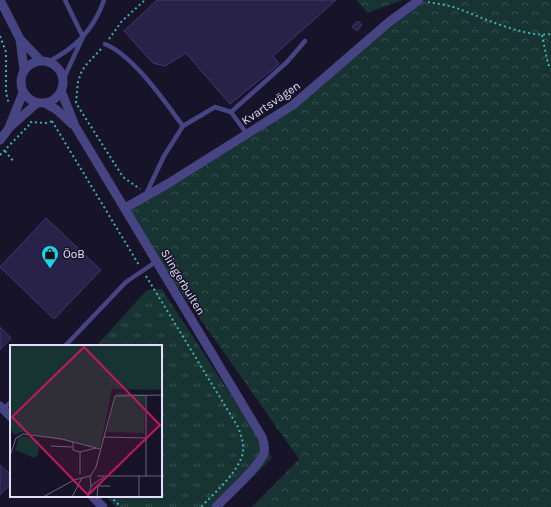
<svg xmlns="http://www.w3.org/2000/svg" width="551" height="507" font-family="Karla,sans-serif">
<defs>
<pattern id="grass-tufts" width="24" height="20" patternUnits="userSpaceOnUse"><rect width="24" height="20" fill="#173332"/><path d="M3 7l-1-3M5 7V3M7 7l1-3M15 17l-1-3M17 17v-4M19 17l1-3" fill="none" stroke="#385051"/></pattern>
<pattern id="forest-crowns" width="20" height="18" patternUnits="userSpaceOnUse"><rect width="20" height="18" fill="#173332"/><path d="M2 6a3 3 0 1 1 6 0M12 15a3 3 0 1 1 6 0" fill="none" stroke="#385051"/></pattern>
</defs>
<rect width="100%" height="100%" fill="#171429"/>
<path fill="url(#grass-tufts)" d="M162,289L272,458L222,507H116L106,496H161V346H96L147,290Z"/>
<path fill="url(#forest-crowns)" d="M356,0H402L368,13Z
M425,0H551V507H252L299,459L162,265L128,208L299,102L391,25Z"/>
<path fill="#292248" stroke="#423672" d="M157,0H336L273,56L279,64L230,104L186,53L165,66L153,63L124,31Z
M358,21L362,25L357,31L352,27Z
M46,218L101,270L54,319L0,267Z
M0,327L11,338L0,350Z
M0,465L11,475V484L0,495Z"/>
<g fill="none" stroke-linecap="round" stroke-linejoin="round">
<path stroke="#3eb1aa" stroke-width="2" stroke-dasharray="2 3" stroke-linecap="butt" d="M428,2C438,4 449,5 459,9C483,18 526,38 551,34
M542,35L548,64L551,69
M0,36L6,52V93L9,104
M109,39L122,21L145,0
M101,49L85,66L81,73L78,82L76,103L123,177L140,189
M52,121L139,265
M30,122L46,123L53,121
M5,151L14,162
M0,155L32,122
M146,276L238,427C241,435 244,443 243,452C240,471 214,493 201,507
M110,496L121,507"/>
<path stroke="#464483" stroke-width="4.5" d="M65,0L83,37
M105,44C134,56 164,101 183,126L164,156L146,194
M48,62C76,48 94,29 104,0
M63,80L82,39
M231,112L287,62L305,41
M183,126L215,107L231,112L247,134
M65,346L126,282L157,261
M3,409L11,402"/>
<path stroke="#464483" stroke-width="9" d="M0,0L20,39L24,70
M20,39L41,61
M21 82a21 21 0 1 1 42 0a21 21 0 1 1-42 0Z
M61,91L75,126L262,437C264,442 265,447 264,453C259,467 227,495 216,507
M45,103L57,110L72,124
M10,125L23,93
M0,140L9,128L37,103
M125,208L169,183L293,105L389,22L419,0
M0,406L11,417
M92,496L103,507"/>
</g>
<defs>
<symbol id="shop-pin" viewBox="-11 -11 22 30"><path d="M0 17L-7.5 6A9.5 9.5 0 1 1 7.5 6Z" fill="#1fd4e8" stroke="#171429"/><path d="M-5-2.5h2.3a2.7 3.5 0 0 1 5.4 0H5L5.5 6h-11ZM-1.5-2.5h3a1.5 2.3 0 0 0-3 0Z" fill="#111"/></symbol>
</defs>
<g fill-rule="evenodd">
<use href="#shop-pin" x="40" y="244" width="20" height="27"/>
</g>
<g text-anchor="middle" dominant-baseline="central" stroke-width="3" stroke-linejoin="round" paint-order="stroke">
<g font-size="12" fill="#e2dffc" stroke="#171429">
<text transform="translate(271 103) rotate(-34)">Kvartsvägen</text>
<text transform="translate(183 282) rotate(59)">Slingerbulten</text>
</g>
<g font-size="12" fill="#e2dffc" stroke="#171429" text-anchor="start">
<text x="63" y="254">ÖoB</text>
</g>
</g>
<g transform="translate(10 345)">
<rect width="152" height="152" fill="#171429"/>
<path d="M106,48L135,49L134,88L97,87Z" fill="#173332"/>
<path d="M0,0H152V45L102,44L90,103L11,87L4,90L0,82ZM17,91L29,96L28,110L24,113L5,105L9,92Z" fill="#173332"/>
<path fill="none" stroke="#68657d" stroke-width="1" d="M94,92L136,93M63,97V105L70,107M41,101L62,102M0,111L6,93L13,89L52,94L90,104M70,129V107L86,103M87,131H152M129,131V152M136,131V50M81,142L80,132L86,122L105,51L152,50M33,152L64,135L80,131M62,152L72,133M77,152L82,140L94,132M87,152L88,141H100"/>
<path fill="#c2185b" fill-opacity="0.15" stroke="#c2185b" stroke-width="2" d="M74,2L150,80L78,150L2,72Z"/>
<rect width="152" height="152" fill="none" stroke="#e2dffc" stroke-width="2"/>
</g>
</svg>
